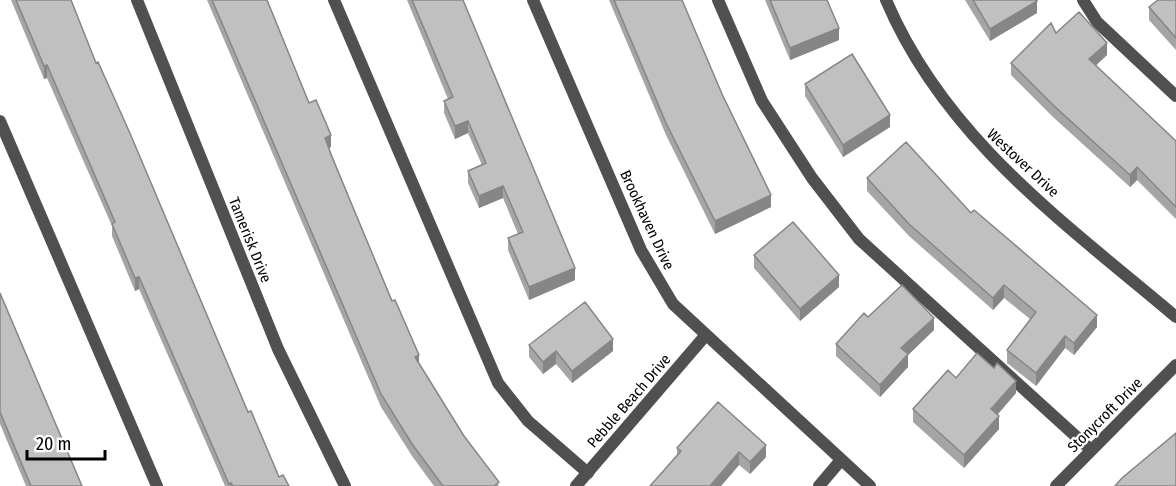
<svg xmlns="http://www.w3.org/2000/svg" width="1176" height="486" font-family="'Fira Sans Condensed',sans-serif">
<rect width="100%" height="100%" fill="#fff"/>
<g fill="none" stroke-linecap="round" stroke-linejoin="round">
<path stroke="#505050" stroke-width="12" d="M334,0L498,383L528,421L588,473
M718,0L762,101L812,178L859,239L1091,450
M1083,0L1097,22L1176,96
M0,121L157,486
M819,486L841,460"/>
<path stroke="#505050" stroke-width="12" d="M137,0L278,349L345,486
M533,0L641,250L673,304L870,486
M886,0C945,139 1065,223 1176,317
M576,486L705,336
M1056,486L1176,365"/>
</g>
<path fill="#a5a5a5" d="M11,0H71L96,63L248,412L279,477L289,486H225L139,289L135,291L112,236V226L47,78L44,79Z
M207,0H267L309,103L331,147L329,148L392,301L419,364L464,436L499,486H434L412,456L381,407Z
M407,0H463L575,280L529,300L508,250V238L518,234L503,198L479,208L468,183V171L482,165L468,133L455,139L444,113V101L448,99Z
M609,0H682L771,207L715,234L666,135Z
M765,0H827L839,40L790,60Z
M965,0H1037V13L990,41Z
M1176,0V50L1149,20V7Z
M1056,33L1107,55L1095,65L1176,141V219L1137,180L1130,187L1053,117L1011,75V63Z
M805,84L890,127L843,157L805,96Z
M867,178L971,213L1097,327L1074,355L1065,348L1036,386L1007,363V350L1030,319L1004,298L993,310L909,236L867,191Z
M754,255L839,287L800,321L754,268Z
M0,293L82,486H26L0,424Z
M934,330L908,355V367L880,397L836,356V344Z
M529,345L613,351L572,383L556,364L543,374L529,357Z
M956,378L1016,393L997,415L999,429L964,468L913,422V409Z
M718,402L766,457L750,474L739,465L721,486H650L677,455V448Z"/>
<path fill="#868686" d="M1037,1V13L990,41V29Z
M839,28V40L790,60V48Z
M1107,43V55L1089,72V59Z
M47,65V78L44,79V66Z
M890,115V127L843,157V145Z
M468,121V133L455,139V126Z
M331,135V147L325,150V138Z
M1137,167V180L1130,187V175Z
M503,186V198L479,208V196Z
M771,195V207L715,234V221Z
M575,268V280L529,300V287Z
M839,275V287L800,321V309Z
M139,277V289L135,291V278Z
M1004,285V298L993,310V298Z
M1097,315V327L1074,355V343Z
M934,318V330L908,355V367L880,397V385L901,348Z
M1065,336V348L1036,386V373Z
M613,339V351L572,383V371Z
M556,351V364L543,374V362Z
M419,355V368L415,357Z
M1016,381V393L991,422V409Z
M999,416V429L964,468V455Z
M766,445V457L750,474V462Z
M739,452V465L721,486H710Z"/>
<path fill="#c0c0c0" stroke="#868686" stroke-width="1.5" d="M16,0H71L96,63L98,62L129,131L248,412L251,411L279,477L283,475L289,486H233L231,483L229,484L139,277L135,278L112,224L115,222L47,65L44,66Z
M212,0H267L309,103L316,100L331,135L325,138L332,157L392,301L395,300L419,355L415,357L464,436L499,482L494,486H443L412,444L381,394Z
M412,0H463L575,268L529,287L508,238L523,232L503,186L479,196L468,171L486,163L468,121L455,126L444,101L453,97Z
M614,0H682L722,94L771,195L715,221L666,123Z
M770,0H827L839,28L790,48Z
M973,0H1037V1L990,29Z
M1158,0H1176V38L1149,7Z
M1079,12L1107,43L1089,59L1176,141V207L1137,167L1130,175L1053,105L1011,63L1051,23L1056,33Z
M852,54L890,115L843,145L805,84Z
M906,142L971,213L974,210L1097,315L1074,343L1065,336L1036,373L1007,350L1036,312L1004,285L993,298L909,224L867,178Z
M793,222L839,275L800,309L754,255Z
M902,285L934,318L901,348L908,354L880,385L836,344L864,313L868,317Z
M0,293L82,486H31L0,412Z
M585,302L613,339L572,371L556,351L543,362L529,345Z
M977,353L994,368L997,363L1016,381L991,409L999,416L964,455L913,409L948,370L956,378Z
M718,402L766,445L750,462L739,452L710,486H650L681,451L677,448Z
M1176,433V486H1115L1122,478Z"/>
<g text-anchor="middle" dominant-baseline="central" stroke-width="4.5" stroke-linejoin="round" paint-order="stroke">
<g font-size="15" fill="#000" stroke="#fff">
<text transform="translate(1023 163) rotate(43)">Westover Drive</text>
<text transform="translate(647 220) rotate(65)">Brookhaven Drive</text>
<text transform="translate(250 240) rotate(68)">Tamerisk Drive</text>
<text transform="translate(629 401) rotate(-49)">Pebble Beach Drive</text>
<text transform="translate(1105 415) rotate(-45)">Stonycroft Drive</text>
</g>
</g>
<path d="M27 450v9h78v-9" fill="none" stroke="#000000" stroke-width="3"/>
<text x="36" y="450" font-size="18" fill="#000000" stroke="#ffffff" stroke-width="4.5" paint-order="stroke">20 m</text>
</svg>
